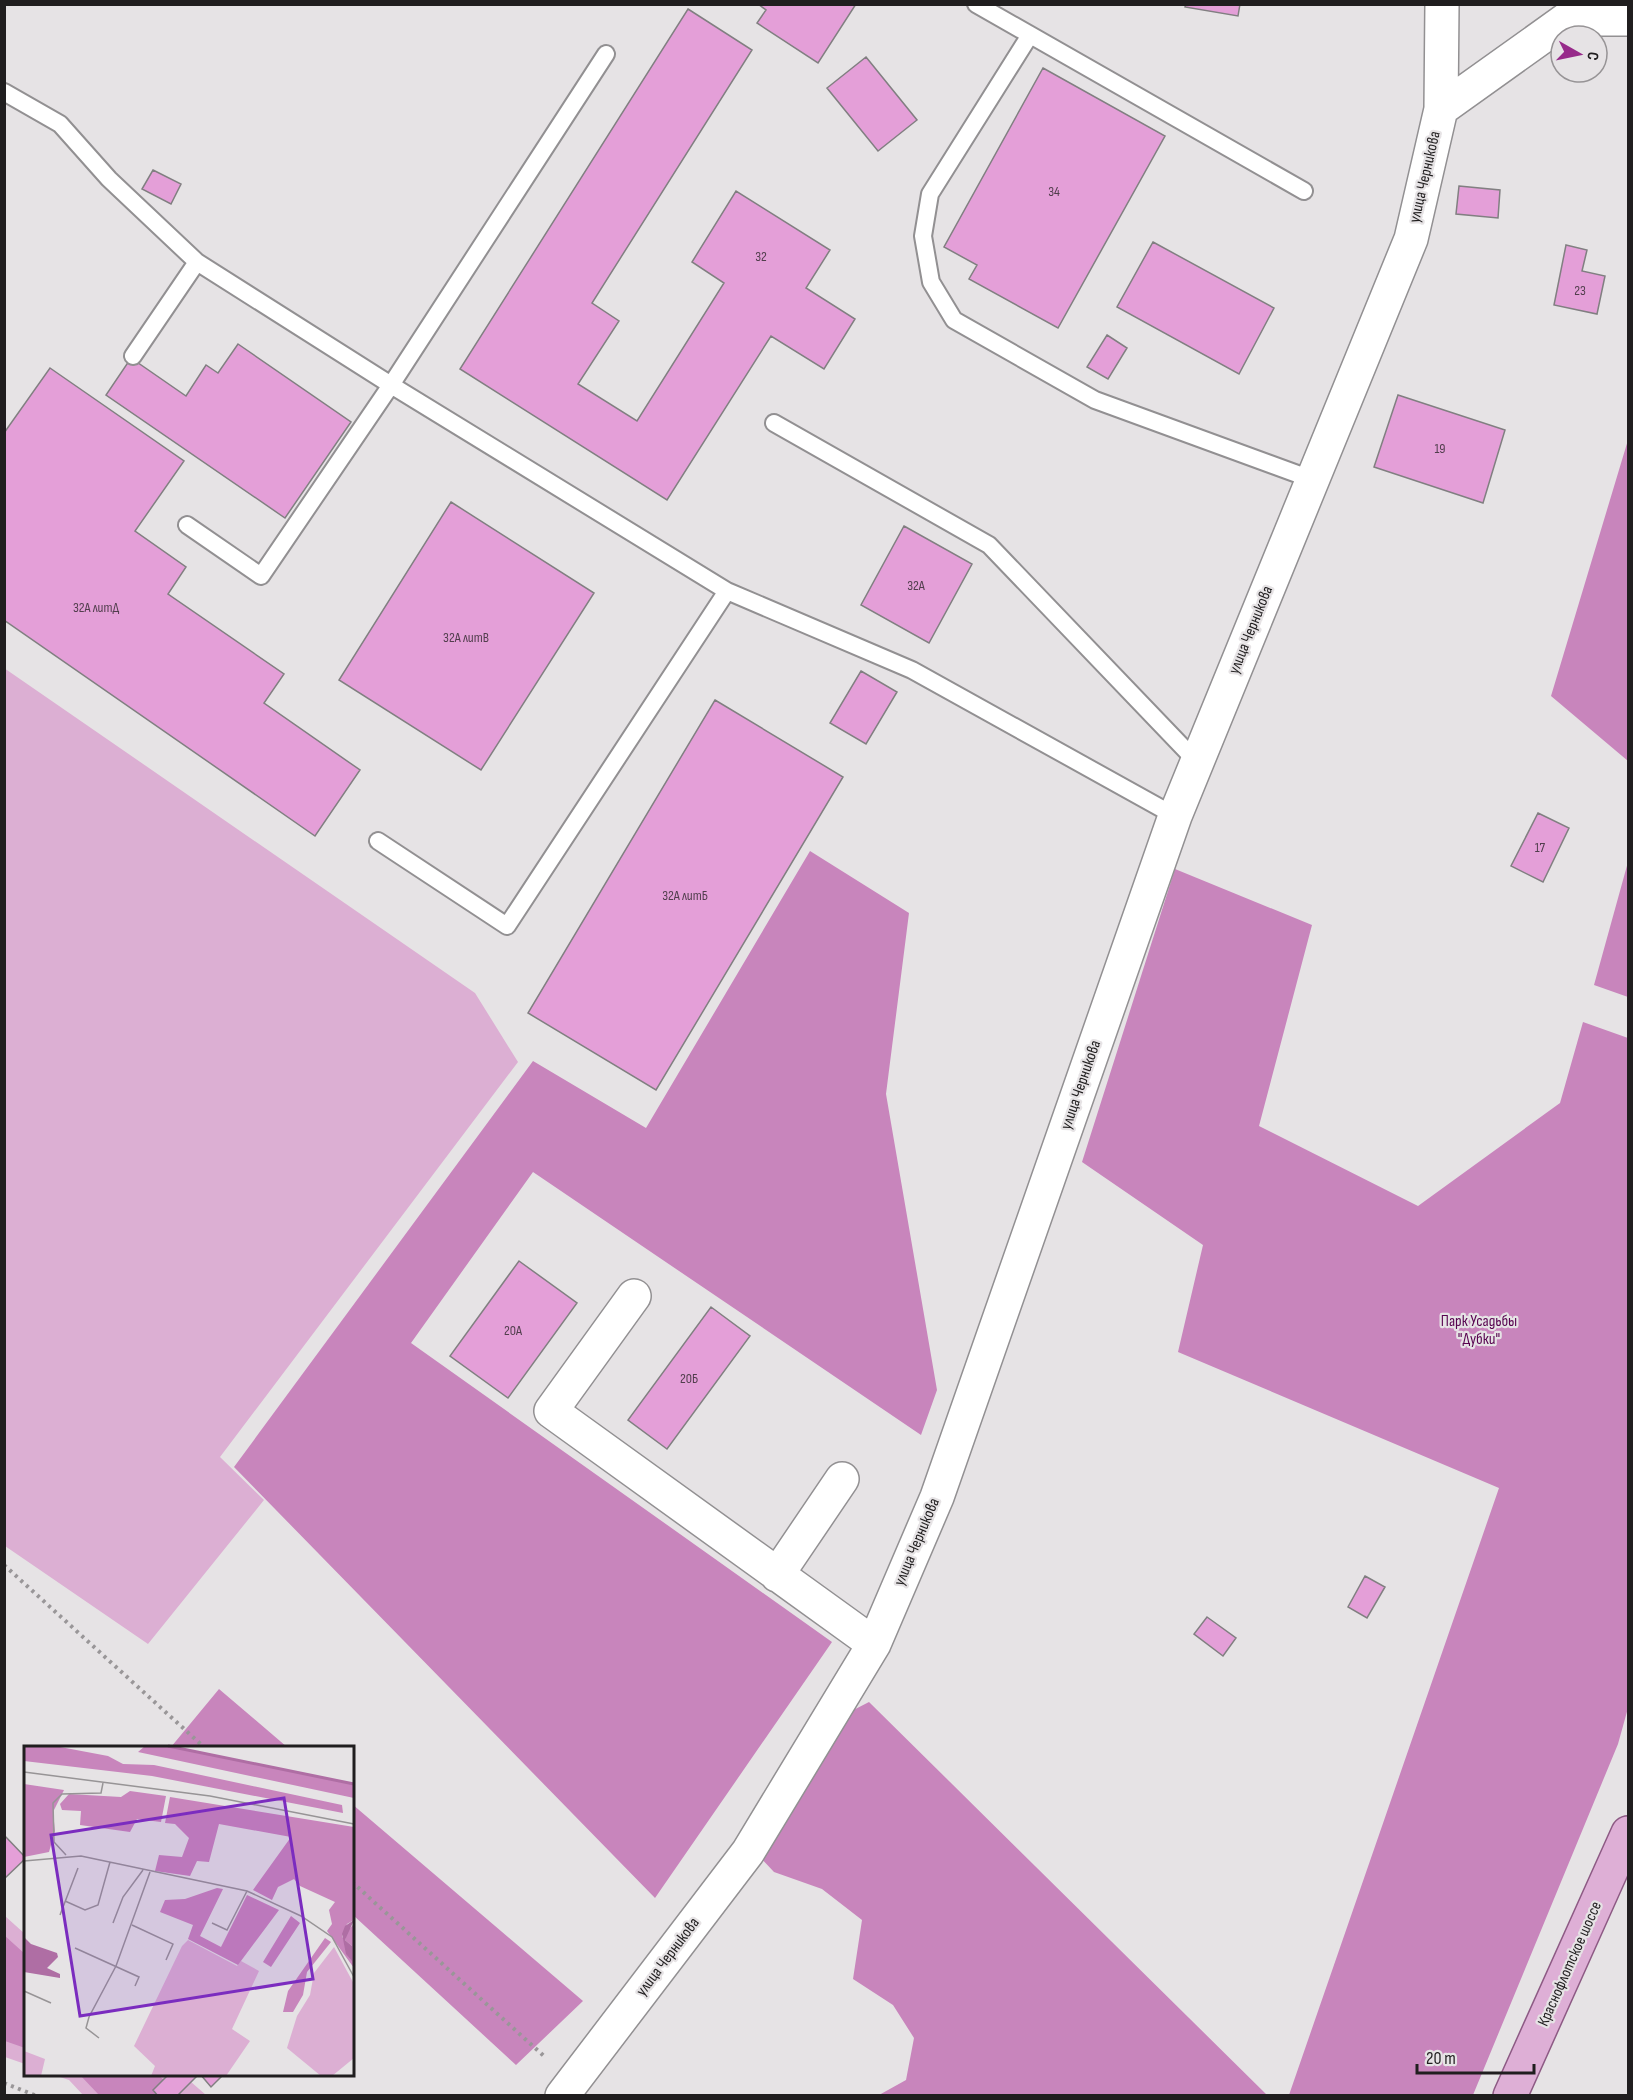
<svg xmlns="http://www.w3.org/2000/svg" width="1633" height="2100" font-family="'Sofia Sans Condensed',sans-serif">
<rect width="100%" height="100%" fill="#e6e3e5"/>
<path fill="#dcafd3" d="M4,668L475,993L518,1062L220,1457L264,1500L148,1644L5,1546Z
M5,1916L25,1934V2064L5,2057Z
M54,2075H183L206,2095H83L69,2080Z"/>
<path fill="#c885bc" d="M1628,440V761L1551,696Z
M810,851L909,913L886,1094L937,1390L921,1435L533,1172L411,1343L832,1642L655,1898L234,1467L533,1061L646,1128Z
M1628,862V997L1594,985Z
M1175,869L1312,925L1259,1126L1418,1206L1560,1103L1583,1022L1628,1038V1708L1618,1744L1473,2095H1289L1499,1488L1178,1352L1203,1245L1082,1162Z
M219,1689L287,1747H171Z
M869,1702L1267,2095H879L906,2080L914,2038L893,2005L853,1979L862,1920L822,1889L774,1872L755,1852L836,1719Z
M352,1804L583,2001L516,2065L353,1915Z
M4,1935L25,1954V2048L5,2041Z
M80,2075H158L182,2095H99Z"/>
<path fill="#e49fd8" stroke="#817f81" stroke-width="1.5" d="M758,4H856L818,63L757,23L766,10Z
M1186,4H1240L1238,16L1185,7Z
M688,9L752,50L592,303L619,321L578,384L637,421L724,283L692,262L736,191L830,250L806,288L855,319L824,369L771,336L667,500L460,369Z
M866,57L917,120L878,151L827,88Z
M1043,68L1165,136L1058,328L969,279L977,265L944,247Z
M153,170L181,184L171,204L142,189Z
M1459,186L1500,190L1498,218L1456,214Z
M1153,242L1274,308L1239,374L1117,307Z
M1566,245L1587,250L1582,271L1605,276L1597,314L1554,305Z
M1107,335L1127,348L1108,379L1087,367Z
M238,344L351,422L285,518L106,395L131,358L186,396L206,365L218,373Z
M50,368L184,461L135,531L186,567L168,594L284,674L264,703L360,770L315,836L4,620V433Z
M1398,395L1505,430L1483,503L1374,467Z
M451,502L594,593L481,770L339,680Z
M904,526L972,564L929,643L861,605Z
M861,671L897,692L866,744L830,723Z
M715,700L843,777L656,1090L528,1013Z
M1538,813L1569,828L1543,882L1511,866Z
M519,1261L577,1303L508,1398L450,1356Z
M711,1307L750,1336L667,1449L628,1420Z
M1365,1576L1385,1587L1367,1618L1348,1607Z
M1207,1617L1236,1638L1223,1656L1194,1634Z
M4,1835L26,1858L4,1879Z
M169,2074H199L177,2096H158L153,2090Z
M200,2074H224L211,2087Z"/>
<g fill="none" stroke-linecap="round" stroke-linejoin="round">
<defs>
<path id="lane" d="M976,4L1304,191
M1030,35L930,194L923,236L931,282L954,320L1095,400L1311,479
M4,92L60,124L109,179L197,262L391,385L727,591L912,670L1175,816
M133,356L197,262
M774,423L989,545L1198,763
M187,525L261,576L391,385L606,54
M378,841L507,926L727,591"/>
<path id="street" d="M1441,109L1567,19H1628
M634,1296L551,1411L874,1644
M777,1575L842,1479
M562,2096L748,1852L874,1644L937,1497L1175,816L1411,239L1441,109L1442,4"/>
<path id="primary" d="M1510,2096L1628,1833"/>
</defs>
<use href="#lane" stroke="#929092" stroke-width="20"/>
<use href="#street" stroke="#929092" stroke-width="36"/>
<use href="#primary" stroke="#8d5a84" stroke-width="36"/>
<path stroke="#999698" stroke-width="4" stroke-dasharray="3 4.5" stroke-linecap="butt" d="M4,1565L205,1748
M352,1882L545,2057
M4,2083L37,2096"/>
<use href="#lane" stroke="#fff" stroke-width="16"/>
<use href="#street" stroke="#fff" stroke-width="33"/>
<use href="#primary" stroke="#deafd6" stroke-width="33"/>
</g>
<g text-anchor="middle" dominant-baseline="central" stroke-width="4.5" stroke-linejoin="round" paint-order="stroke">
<g font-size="14" fill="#513e4d">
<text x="1054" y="191">34</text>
<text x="761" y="256">32</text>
<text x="1580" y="290">23</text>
<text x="1440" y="448">19</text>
<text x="916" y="585">32А</text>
<text x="96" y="607">32А литД</text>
<text x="466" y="637">32А литВ</text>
<text x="1540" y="847">17</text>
<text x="685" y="895">32А литБ</text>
<text x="513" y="1330">20А</text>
<text x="689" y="1378">20Б</text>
</g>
<g font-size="16" fill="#201e1f" stroke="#e6e3e5">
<text transform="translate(1425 177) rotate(-77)">улица Черникова</text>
<text transform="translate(1251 630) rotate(-68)">улица Черникова</text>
<text transform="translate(1081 1085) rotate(-71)">улица Черникова</text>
<text transform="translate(917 1542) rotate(-67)">улица Черникова</text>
<text transform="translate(668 1957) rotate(-53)">улица Черникова</text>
<text transform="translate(1570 1964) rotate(-66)">Краснофлотское шоссе</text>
</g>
<g font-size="16" fill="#580450" stroke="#e6e3e5">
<text x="1479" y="1321">Парк Усадьбы<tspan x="1479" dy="18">"Дубки"</tspan></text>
</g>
</g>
<g transform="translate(24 1746)">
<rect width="330" height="330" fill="#e6e3e5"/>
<path d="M164,194L213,220L217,215L235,225L208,283L226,295L202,330H127L131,320L110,300L158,200ZM310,201L330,238V312L308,330H297L263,302L273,270L286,249L290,227ZM0,305L21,313L17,330H0Z" fill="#dcafd3"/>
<path d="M0,0H31L84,10L99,18L130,19L318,59L319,67L128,30L0,15ZM121,0H144L330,38V52L114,6ZM0,38L40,44L29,66L31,85L25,106L0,111ZM106,45L142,50L137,76L113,73L106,86L56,79L57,65L38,64L36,58L45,48L97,51ZM146,51L330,81V174L323,178L318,190L328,213V200L321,194L323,185L330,178V222L303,185L308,178L305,164L311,156L276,140L270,133L254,141L248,154L229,144L267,91L195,78L185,116L173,115L166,130L131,125L135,109L158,111L165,92L151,78L141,77ZM193,142L199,143L176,190L197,201L223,149L255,164L214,219L164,193L169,179L136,166L141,154L161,153ZM267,170L276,177L247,221L239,216ZM301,192L307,196L283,226L279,249L269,266H259L264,245Z" fill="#c885bc"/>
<path d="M330,174L321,194L328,200V215L322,208L318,188L321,180ZM0,191L7,198L33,207L34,211L23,222L36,228V232L0,226Z" fill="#af6ea4"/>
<path fill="none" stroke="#af6ea4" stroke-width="3" d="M144,0L330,38"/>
<path fill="none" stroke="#979496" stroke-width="1.5" d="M0,26L186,50L330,78M42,109L30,96L29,57L38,48L77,47L79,37M0,115L57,110L223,145L277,170L308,191L330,231M41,155L61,164L74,159L86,116M36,169L54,122M89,177L99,151L119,124M188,177L203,184L223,145M108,179L149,198L142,214M51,202L115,231L111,240M0,245L27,257M75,292L62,282L65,271L92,220L126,126"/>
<path fill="#7b2cbf" fill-opacity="0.15" stroke="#7b2cbf" stroke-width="3" d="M260,52L289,233L56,270L27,89Z"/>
<rect width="330" height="330" fill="none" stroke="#201e1f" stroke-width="3"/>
</g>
<rect width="1633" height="2100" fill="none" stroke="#201e1f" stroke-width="12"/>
<g transform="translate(1579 54) rotate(99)"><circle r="28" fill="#e6e3e5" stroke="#979496" stroke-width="1.5"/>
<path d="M0-4.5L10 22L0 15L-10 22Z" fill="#972a8a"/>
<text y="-9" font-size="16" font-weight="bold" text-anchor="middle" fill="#201e1f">С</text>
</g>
<path d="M1417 2064v9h117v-9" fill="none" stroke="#201e1f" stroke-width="3"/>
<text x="1426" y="2064" font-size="18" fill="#201e1f" stroke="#e6e3e5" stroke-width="4.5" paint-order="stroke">20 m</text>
</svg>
